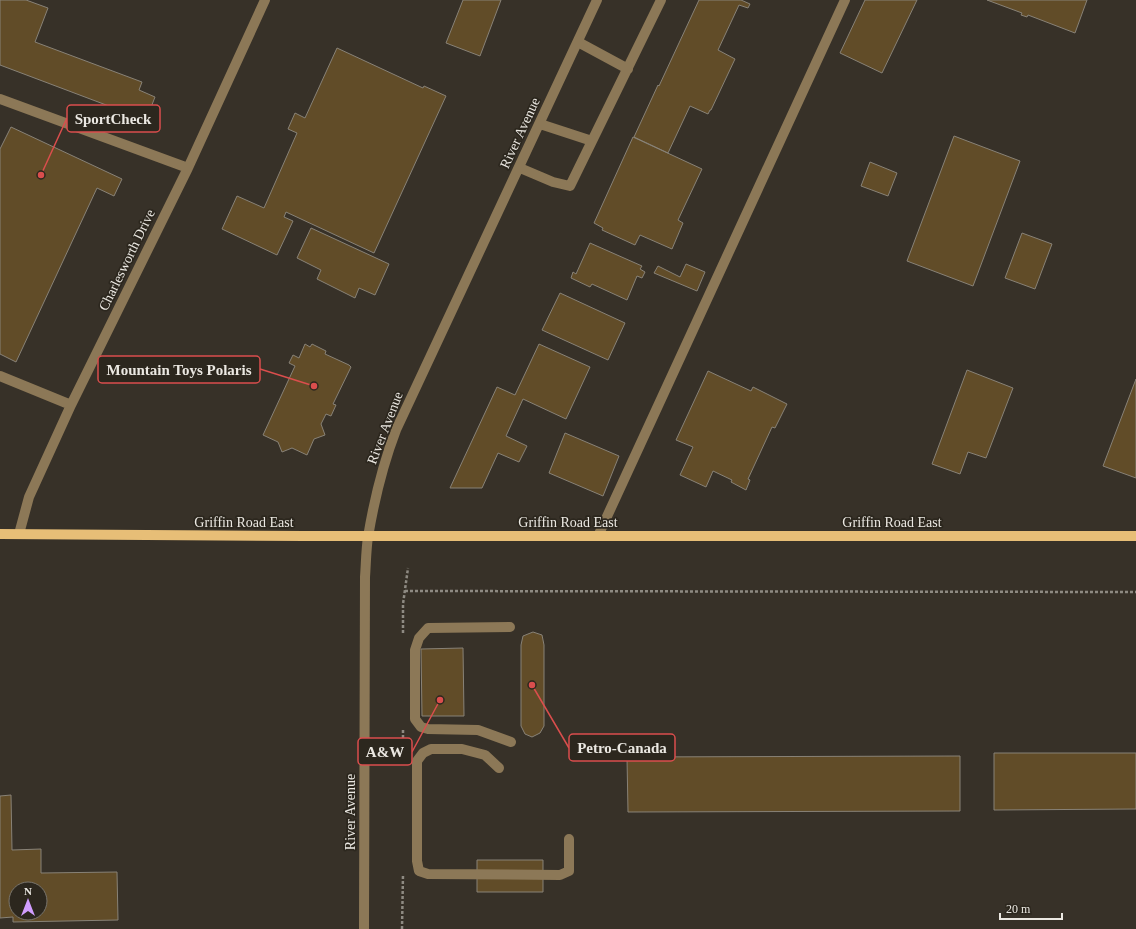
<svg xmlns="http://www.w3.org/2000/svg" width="1136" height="929" font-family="'Times New Roman',serif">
<rect width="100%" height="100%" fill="#373128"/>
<path fill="#614c28" stroke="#888277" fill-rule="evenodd" d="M0,0H26L48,8L35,42L142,82L139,90L155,97L146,120L0,65Z
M463,0H501L480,56L446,43Z
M699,0H741L750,4L748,8L739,5L718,50L735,59L711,110H710L708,114L690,106L668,153L634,137L658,85L659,86Z
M865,0H917L882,73L840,53Z
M987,0H1087L1075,33L1028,15L1027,17L1021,15L1022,13Z
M337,48L423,88L424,86L446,96L374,253L286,212L284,217L293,221L277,255L222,229L237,196L264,208L297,133L288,129L295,113L305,118Z
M11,127L122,179L114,196L97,188L16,362L0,354V149Z
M954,136L1020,161L973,286L907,261Z
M633,137L702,169L678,220L683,223L672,249L640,235L635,245L602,230L603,228L594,223Z
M870,162L897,173L888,196L861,186Z
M311,228L389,264L375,295L359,288L355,298L317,279L321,270L297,258Z
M1022,233L1052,244L1035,289L1005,278Z
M590,243L642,266L640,269L645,272L642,278L637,276L627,300L592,284L590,287L571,278L573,272L576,274Z
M686,264L705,272L697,291L654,273L658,266L680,277Z
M560,293L625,323L608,360L542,330Z
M305,344L310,347L312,344L326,351L325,354L349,365L351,367L333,404L336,405L331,416L326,414L321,424L325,435L314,439L307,455L292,448L282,452L278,442L263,435L295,366L289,363L293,355L299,358Z
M539,344L590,367L566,419L523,399L506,436L527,446L519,462L498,453L482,488H450L497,387L515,395Z
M967,370L1013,388L986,458L968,452L960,474L932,464Z
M708,371L751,391L753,387L787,404L775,428L772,427L748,479L750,480L746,490L731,482L732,480L713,471L706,487L680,475L693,447L676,440Z
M1136,379V478L1103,466Z
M565,433L619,456L603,496L549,473Z
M533,632L542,635L544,645V726L540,733L532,737L525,734L521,726V645L523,636Z
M463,648L464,716H422L421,649Z
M994,753H1136V809L994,810Z
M960,756V811L628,812L627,757Z
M11,795L12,850L41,849V873L117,872L118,920L13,922V917L0,918V796ZM16,889H40V913H16Z
M477,860H543V892H477Z"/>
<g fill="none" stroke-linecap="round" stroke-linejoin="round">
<path stroke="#8e8a82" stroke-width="2.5" stroke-dasharray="3 2" stroke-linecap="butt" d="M405,591L1136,592
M403,633V604L408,568
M403,753V728
M402,929L403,874"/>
<path stroke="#8c7857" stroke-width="10" d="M578,42L628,69
M0,99L188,168
M540,124L592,141
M520,168L553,182L570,186L661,0
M0,376L71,405
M19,534L29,497L71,405L188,168L265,0
M598,536L845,0
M510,627L428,628L419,638L415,650V719L421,727L428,729L478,730L511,742
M499,768L485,755L462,749H431L423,753L417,761V861L419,871L428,874L560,875L569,871V839
M364,929L365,577C366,564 366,550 368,537C374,501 383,464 396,430L597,0"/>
<path stroke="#e7be77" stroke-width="10" d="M0,534L305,536H1136"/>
</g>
<g text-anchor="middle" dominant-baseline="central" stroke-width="3.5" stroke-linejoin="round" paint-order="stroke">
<g font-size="14" fill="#ebe8e2" stroke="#2c271e">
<text transform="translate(520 133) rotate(-65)">River Avenue</text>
<text transform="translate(127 260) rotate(-64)">Charlesworth Drive</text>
<text transform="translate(385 428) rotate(-69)">River Avenue</text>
<text x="244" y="522">Griffin Road East</text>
<text x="568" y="522">Griffin Road East</text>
<text x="892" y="522">Griffin Road East</text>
<text transform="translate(350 812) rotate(-90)">River Avenue</text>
</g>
</g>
<path fill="none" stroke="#da4e4d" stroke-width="1.5" d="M41 175L67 118M314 386L260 369M532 685L569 748M440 700L412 752"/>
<g fill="#da4e4d" stroke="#2c271e" stroke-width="1.5">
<circle cx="41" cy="175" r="4"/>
<circle cx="314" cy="386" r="4"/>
<circle cx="532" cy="685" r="4"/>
<circle cx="440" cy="700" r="4"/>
</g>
<g fill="#2c271e" stroke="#da4e4d" stroke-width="1.5">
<rect x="67" y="105" width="93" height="27" rx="4"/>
<rect x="98" y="356" width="162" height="27" rx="4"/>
<rect x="569" y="734" width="106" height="27" rx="4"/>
<rect x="358" y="738" width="54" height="27" rx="4"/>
</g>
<g font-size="15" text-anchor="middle" font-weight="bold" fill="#ebe8e2">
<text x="113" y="124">SportCheck</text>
<text x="179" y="375">Mountain Toys Polaris</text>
<text x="622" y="753">Petro-Canada</text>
<text x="385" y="757">A&amp;W</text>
</g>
<g transform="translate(28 901)"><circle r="19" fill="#2c271e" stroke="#78746c"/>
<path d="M0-3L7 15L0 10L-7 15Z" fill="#d19dfe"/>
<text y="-6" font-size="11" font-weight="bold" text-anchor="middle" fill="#ebe8e2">N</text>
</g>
<path d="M1000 913v6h62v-6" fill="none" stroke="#ebe8e2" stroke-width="2"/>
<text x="1006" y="913" font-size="12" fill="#ebe8e2" stroke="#2c271e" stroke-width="3" paint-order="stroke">20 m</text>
</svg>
